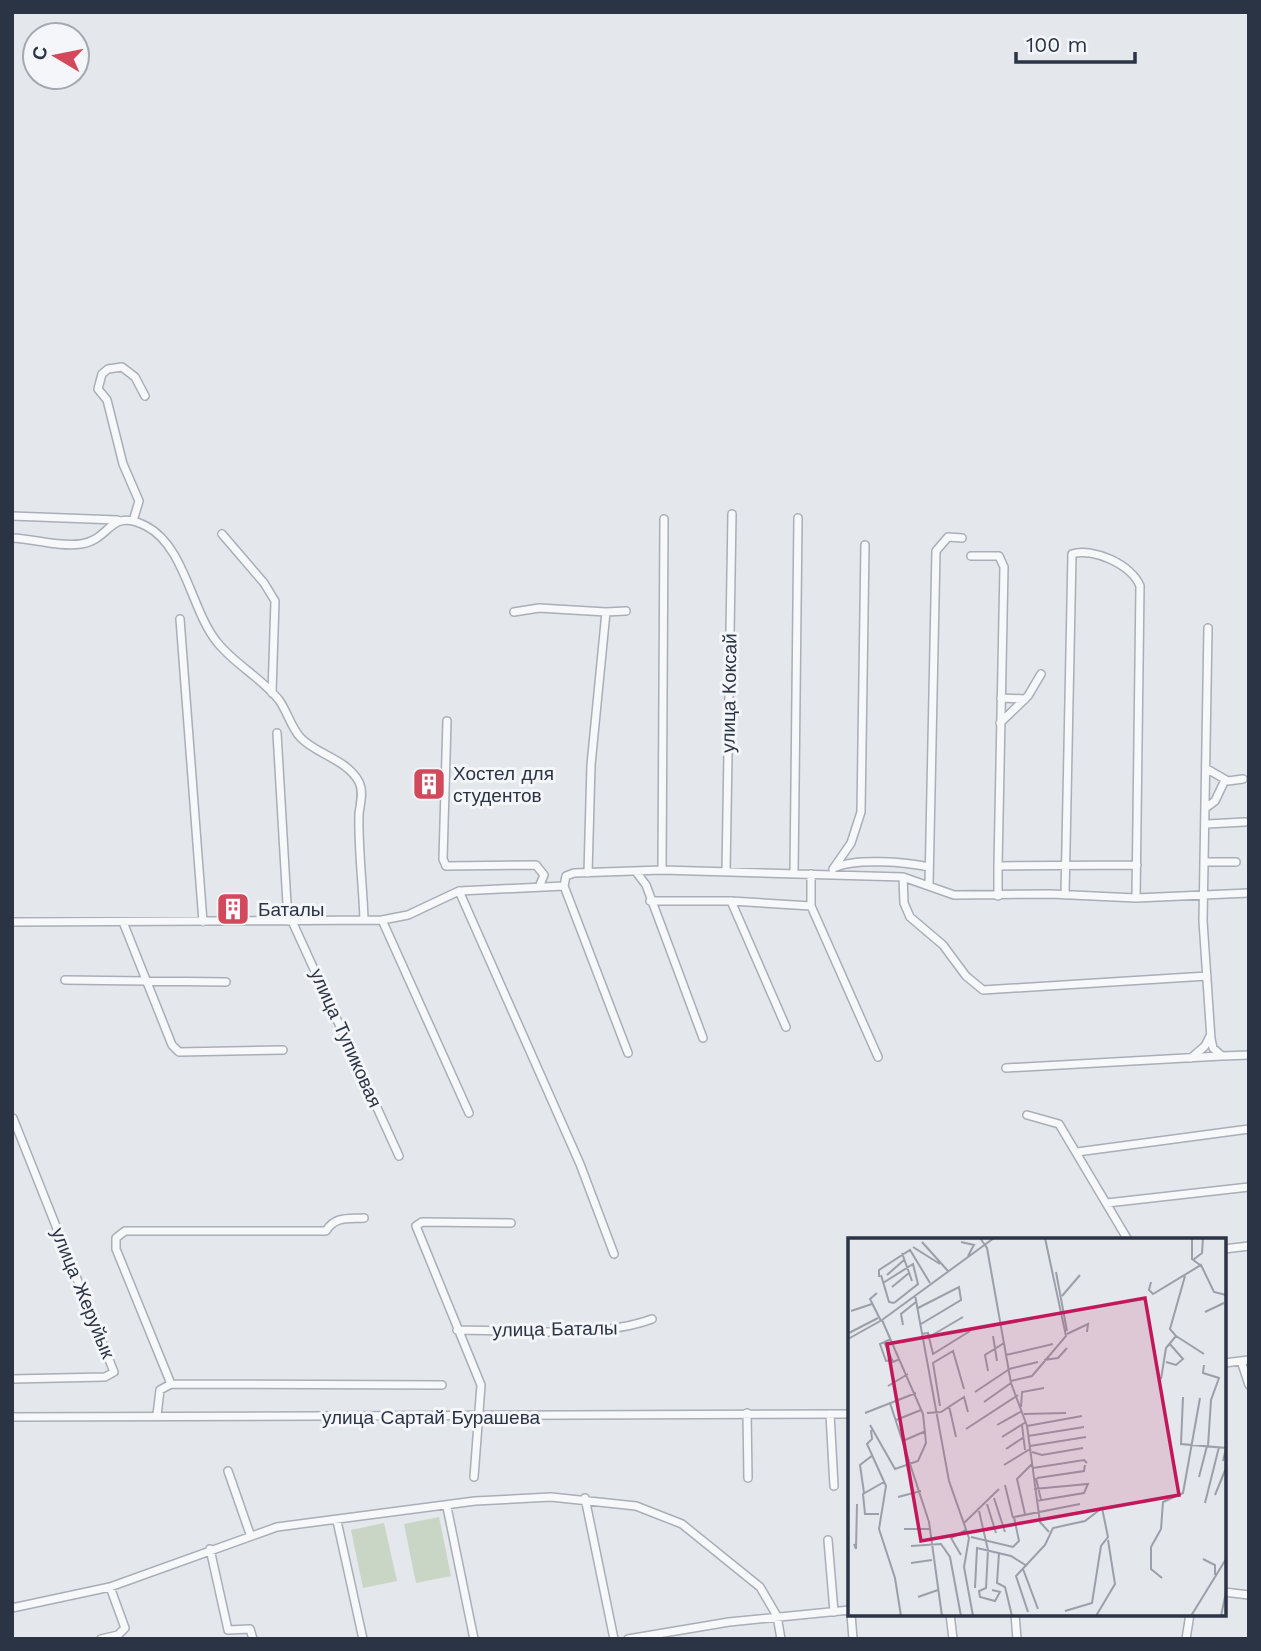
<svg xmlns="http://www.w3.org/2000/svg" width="1261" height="1651" font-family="'Work Sans',sans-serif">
<rect width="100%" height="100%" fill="#e4e7ec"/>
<path fill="#c9d6c5" d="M439,1517L451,1576L416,1583L404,1524Z
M384,1523L397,1581L363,1588L351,1530Z"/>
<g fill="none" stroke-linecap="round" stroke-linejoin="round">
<defs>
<path id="minor" d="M12,516L117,520
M133,521L139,501L123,464L107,400L98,389L102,374L108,369L122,367L135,377L145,396
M222,534L264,583L275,601L272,693
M12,538C35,539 58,547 81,544C111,540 109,507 146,526C185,546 191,610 217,642C234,664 262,678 279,700C287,711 291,727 300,737C315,754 347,759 359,782C364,792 360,804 359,814C358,849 363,885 364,920
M971,556H999L1004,567L998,866
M514,612L539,608L606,612
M180,619L203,922
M1208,628L1203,921L1211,1039L1213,1048L1222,1056L1249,1055
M1001,698L1025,699
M447,721L443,859L446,866L536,865L544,875L539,887
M1000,723L1028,696L1041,674
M277,733L288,921
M1207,769L1228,781L1243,779
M1207,807L1215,801L1225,780
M1207,824L1245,822
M1205,862H1236
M836,867C857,858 906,862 929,867
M833,869L851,843L861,812L865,545
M662,870L664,519
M726,872L732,514
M588,873L591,765L606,612L626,611
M637,873L646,885L703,1038
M794,874L798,518
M811,874V906L878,1057
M903,877L904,903L910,917L943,945L966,976L983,990L1207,976
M929,885L936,551L948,537L962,538
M459,891L580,1164L614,1254
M1065,895L1072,554C1093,547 1132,565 1140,586L1136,898
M998,896V866L1137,865
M650,901H731L811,906
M731,901L786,1027
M382,920L469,1113
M292,921L399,1156
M12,922L382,920L408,915L459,891L564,886
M123,922L172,1045L179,1052L283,1050
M65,980L226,982
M628,1053L564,886L566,876L574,873L662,870L903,877L954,895L1051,894L1136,898L1249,893
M1191,1058L1205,1046L1210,1036
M1006,1068L1221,1056
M1027,1115L1059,1124L1128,1240
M1077,1152L1249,1129
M1107,1203L1249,1187
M364,1218C348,1219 335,1216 326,1231H125L116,1238V1249L171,1384L442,1385
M1224,1249L1249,1246
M457,1330C516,1330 598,1339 652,1319
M1241,1361L1249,1385
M1224,1363L1249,1360
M12,1379L105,1377L114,1372L13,1118
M747,1413L748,1478
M830,1414L834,1486
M157,1415L160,1390L171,1384
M12,1417L850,1414
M228,1471L250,1534
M474,1477L481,1385L416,1226L422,1222L511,1223
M585,1498L614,1639
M447,1507L474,1639
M337,1521L363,1639
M828,1540L834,1612
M210,1549L228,1630L250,1629L253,1639
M1224,1592L1249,1595
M12,1608L110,1587L277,1527L475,1501L551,1497L636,1506L682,1524L760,1587L777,1616L781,1639
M851,1614L853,1639
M950,1614L953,1639
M1015,1614L1017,1639
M101,1639L118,1635L125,1628L110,1587
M628,1639L729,1622L850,1610
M1186,1639L1190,1614"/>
</defs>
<use href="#minor" stroke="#a9aeb7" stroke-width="10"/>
<use href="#minor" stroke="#f7f8fa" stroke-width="7"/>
</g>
<defs>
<symbol id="building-square" viewBox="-11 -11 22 22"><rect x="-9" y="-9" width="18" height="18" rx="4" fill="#d1495b" stroke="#f4f6f9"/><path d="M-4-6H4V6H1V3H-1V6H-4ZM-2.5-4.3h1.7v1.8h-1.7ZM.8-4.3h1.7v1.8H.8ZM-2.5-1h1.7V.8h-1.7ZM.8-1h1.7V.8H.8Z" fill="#fff"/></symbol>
</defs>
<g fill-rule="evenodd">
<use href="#building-square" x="410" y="765" width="38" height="38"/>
<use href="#building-square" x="214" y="890" width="38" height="38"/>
</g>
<g text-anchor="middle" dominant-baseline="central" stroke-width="6" stroke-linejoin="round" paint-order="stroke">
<g font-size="19" fill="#2b3445" stroke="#f4f6f9">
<text transform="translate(729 693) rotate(-89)">улица Коксай</text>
<text transform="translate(346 1038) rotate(66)">улица Тупиковая</text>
<text transform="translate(83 1293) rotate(68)">улица Жеруйык</text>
<text transform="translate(555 1329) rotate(-1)">улица Баталы</text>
<text x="431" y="1417">улица Сартай Бурашева</text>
</g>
<g font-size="19" fill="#2b3445" stroke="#f4f6f9" text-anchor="start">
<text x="453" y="773">Хостел для<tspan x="453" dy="22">студентов</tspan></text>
<text x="258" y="909">Баталы</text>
</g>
</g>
<g transform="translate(848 1238)">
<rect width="378" height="378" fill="#e4e7ec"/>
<path fill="none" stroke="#9a9fa9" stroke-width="2" d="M132,0L139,10L163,145L179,188L192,284L201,294M344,0V21L352,27M74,4L100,33M113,4L126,7L120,18M65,9L92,26M54,15L64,43M345,22L354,15L355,0M208,34L219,93M33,37L41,64L46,65M39,37L56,22M31,39V32L62,12L82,45M303,44L301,52L305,56L353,27L366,54L378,57M35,45L65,26L70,46L46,65M44,49L61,35M29,55L22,61L33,83M67,57L101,243L121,300L116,329L125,378M214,58L232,37M70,70L111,49L113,62L73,86M3,73L24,66M357,74L376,65M55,87L53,76L68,64M1,95L30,80M74,96L80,95L85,116L122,93M219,96L240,86L239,94M145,98L149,123M328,98L356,116M81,99L115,79M0,101L34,82L146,0M43,101L32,106L38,123L44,122M36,104L45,124L52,121M158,117L205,106M196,122L210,120L219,110M318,124L328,127L335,121L321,105M356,127L355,135L371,140L363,162L360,208M161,131L190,124M140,133L137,117L156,105M313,141L318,110L328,98L322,91L337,38M163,143L184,138L218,98L197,0M40,148L60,136M127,154L160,132M335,159L333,206L378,210L375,223M136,164L163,145M42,165L81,284L94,378M92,168L85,125L105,113L116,151M101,168L108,199M173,169L174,154L196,150M17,175L68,155M79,175L93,174L116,159L120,174M176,176L218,175M48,182L73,172M22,187L47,231L70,223L78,205L75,176L34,82M149,187L174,173M174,187L177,212M179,188L234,178M118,191L170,157M23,192L24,201L19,206L38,248L31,291L47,340L53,378M180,198L236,189M154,199L178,184M57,202L78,193M182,208L238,199M158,211L176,199M184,214L194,217L235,210M156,227L182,211M185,230L236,222L239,225M351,239L359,208M188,240L193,262M189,240L236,233L237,227M157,247L165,280M186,251L240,246L236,255L188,263M16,255L12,227L25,217M367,257L378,230M50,259L73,253M146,260L157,294M357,265L371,209M139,266L148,295M131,273L140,312L138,350L131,353L132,359L147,363L152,354L144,352M31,276H17L15,256L36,244M177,276L169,241L184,226M116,285L151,251M56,291H81M123,299L165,309L171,303L166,279L232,266M6,306L8,311L9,266M63,308L93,306L102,319L113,378M151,315L149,345L157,349L164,378M113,317L103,300L118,292M355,321L367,327V337M63,325L84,322M175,331L190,371M314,340L303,331V309L313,291L315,264L335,255L352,160M127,350L129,310L163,318L179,328M70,359L90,352M180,374L168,338L197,307L205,290L237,283L254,270L260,299L253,308L244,365L217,373M248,378L267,346L260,302M343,378L378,321M373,378L378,354"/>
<path fill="#c2185b" fill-opacity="0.15" stroke="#c2185b" stroke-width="3.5" d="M297,60L331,257L73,303L39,106Z"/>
<rect width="378" height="378" fill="none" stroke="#2b3445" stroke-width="3.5"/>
</g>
<rect width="1261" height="1651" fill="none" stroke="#2b3445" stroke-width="28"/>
<g transform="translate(56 56) rotate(280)"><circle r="33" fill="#f4f6f9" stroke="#a4a8b1" stroke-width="2"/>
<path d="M0-5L12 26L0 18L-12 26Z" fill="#d1495b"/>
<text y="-10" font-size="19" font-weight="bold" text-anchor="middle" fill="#2b3445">С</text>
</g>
<path d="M1016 52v10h119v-10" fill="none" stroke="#2b3445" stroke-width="3.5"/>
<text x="1026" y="52" font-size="21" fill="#2b3445" stroke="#f4f6f9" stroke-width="5" paint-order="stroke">100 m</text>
</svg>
